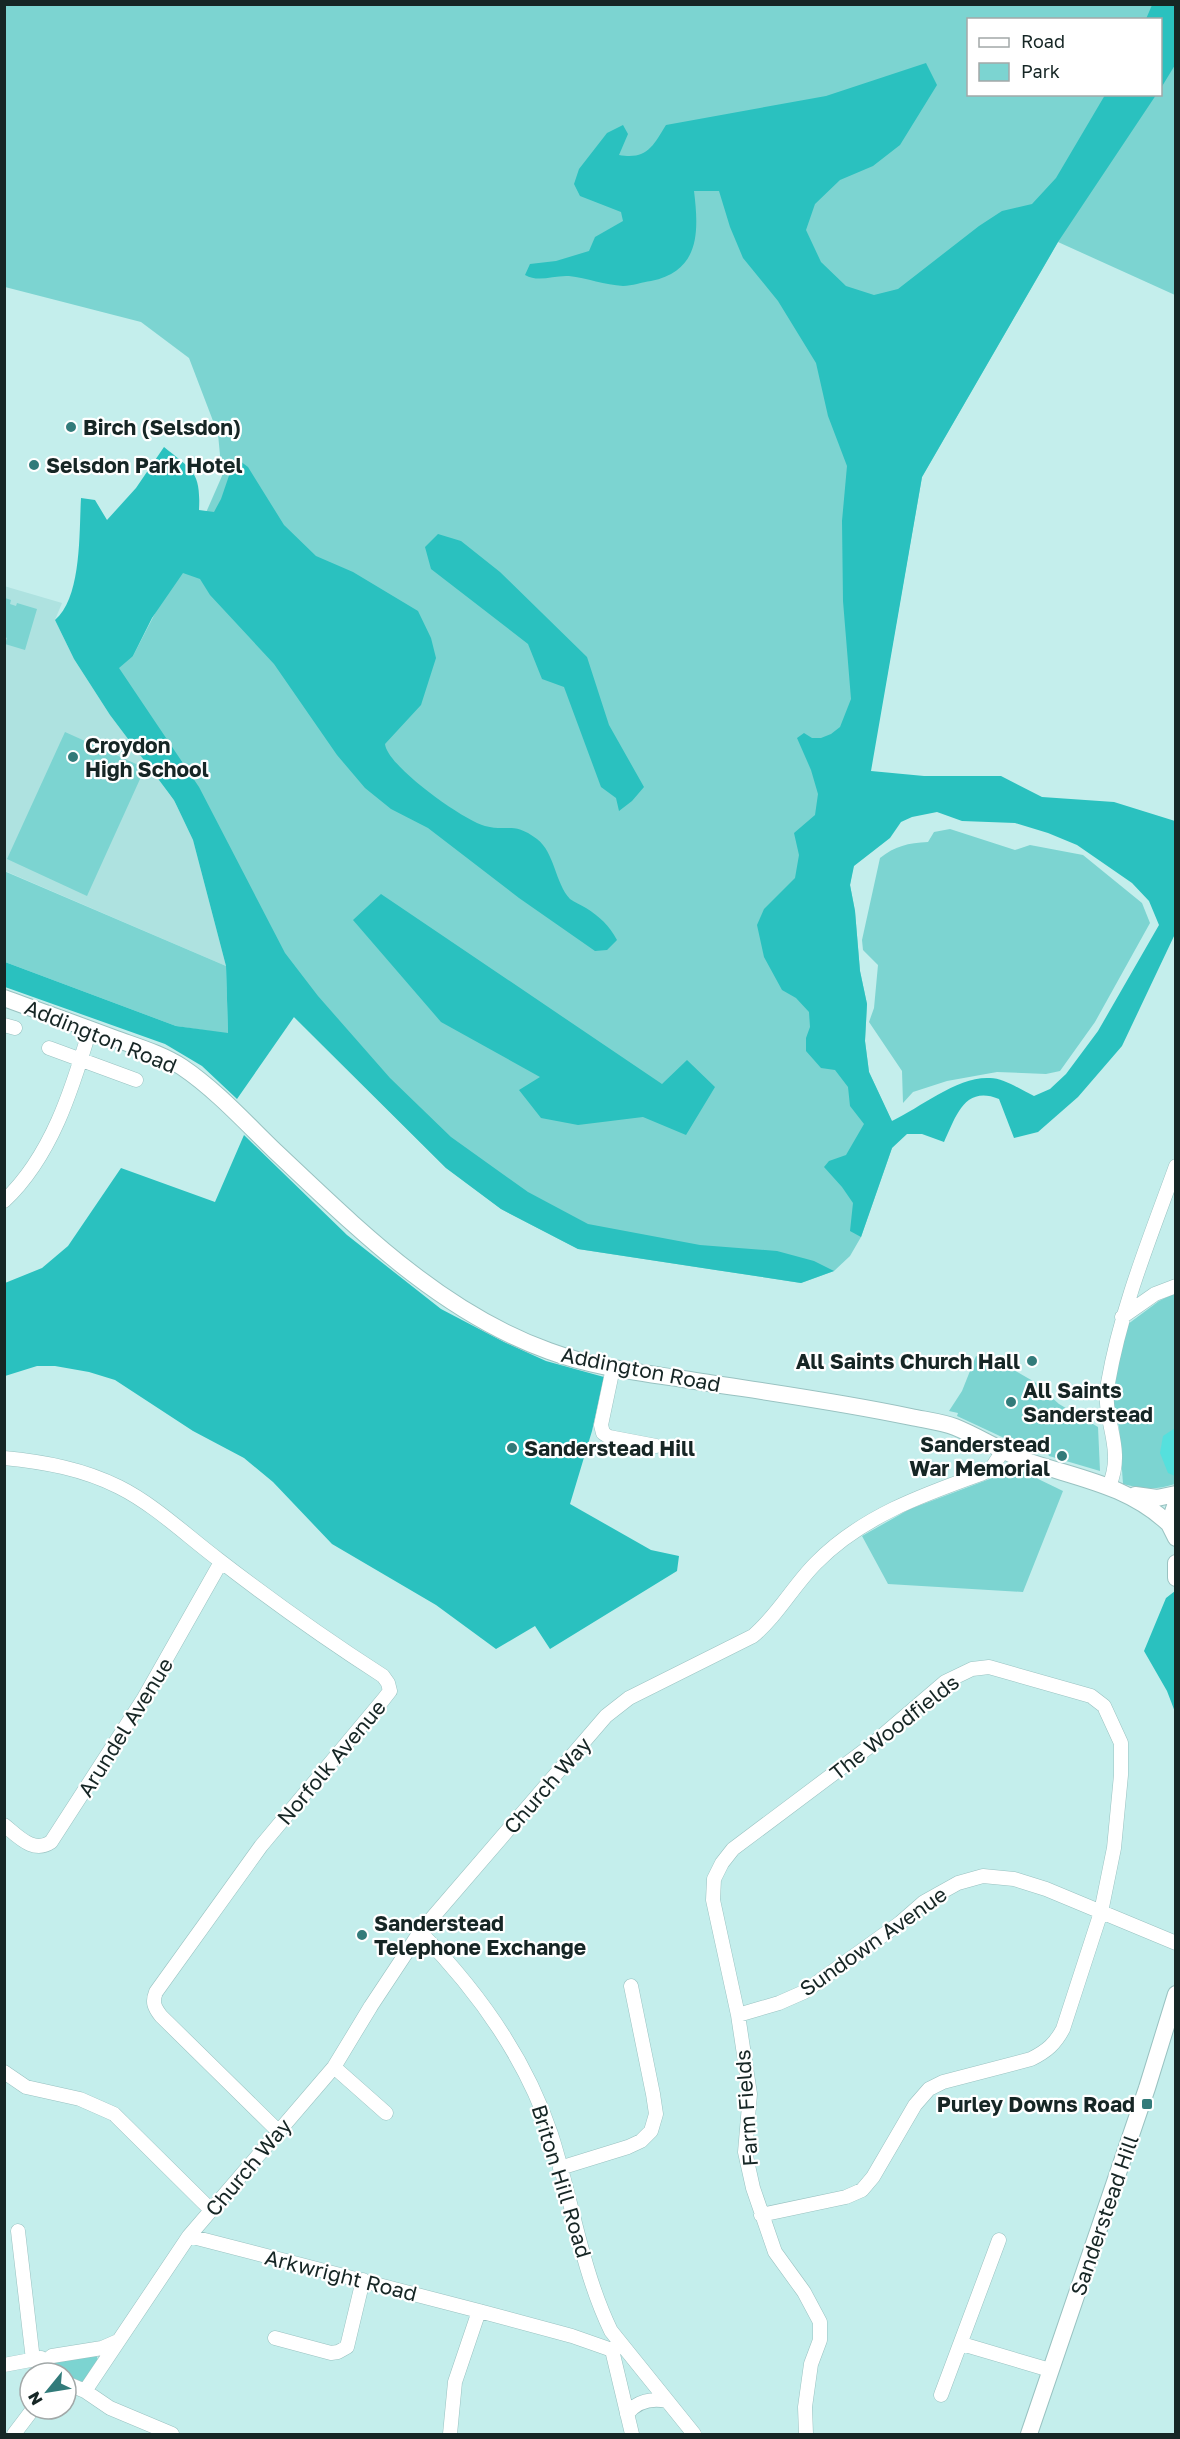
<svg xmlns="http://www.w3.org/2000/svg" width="1180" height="2439" font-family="'Golos Text',sans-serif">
<rect width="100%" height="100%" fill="#c4eeec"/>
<path fill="#aee2e0" d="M4,586L62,603L55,620L74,659L110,715L174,800L193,840L226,966L5,871Z"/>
<path fill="#7cd4d1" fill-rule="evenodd" d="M4,5H1175V295L1058,242L922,477L850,885L855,911L860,971L867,1004L865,1041L869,1072L892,1122V1148L861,1237L850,1256L834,1271L801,1283L578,1249L501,1209L446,1168L294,1017L233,965L199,838L87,669L133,656L201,524L222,476L218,434L189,358L141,322L5,287ZM968,20H1160V94H968Z
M5,598L11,600L10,604L16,606L17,603L37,609L25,650L5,644L7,638L5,637Z
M65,732L145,768L87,896L7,859Z
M950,829L1015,850L1030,845L1083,855L1142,903L1150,923L1095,1022L1060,1071L1046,1074L997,1072L947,1081L913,1092L903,1103L902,1071L869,1022L874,1008L878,965L863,950L862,940L880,858C895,846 908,843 928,842L934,832Z
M4,871L226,966L228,1034L176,1026L5,962Z
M1175,1293V1484C1157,1490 1142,1489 1123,1484L1119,1427L1114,1408V1384L1124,1327L1159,1301Z
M976,1356L1002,1369H1012L1045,1388L1042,1392L1047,1397L1049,1395L1059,1404L1098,1427L1100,1471L1049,1456L1046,1449L1041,1447L1032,1451L957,1416L958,1413L949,1411L962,1391Z
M1007,1464L1063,1491L1023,1592L888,1584L862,1536L910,1509L995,1477Z
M96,2355L99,2362L85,2383L73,2378L66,2379V2373H47L51,2360Z"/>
<path fill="#2ac1bf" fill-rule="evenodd" d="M1152,5H1175V65L1161,88L1160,20L1146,19Z
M926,63L937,85L900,145L873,166L840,180L815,204L806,230L821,262L846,286L874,295L898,289L979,226L1002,211L1032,204L1056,178L1105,95H1156L1058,242L922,477L871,771L924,776H1001L1042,797L1114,802L1175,821V934L1122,1046L1078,1097L1038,1132L1014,1138L999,1099C964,1085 956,1117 944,1142L922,1134H907L892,1148L861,1237L850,1231L853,1203L842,1187L824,1167L829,1161L846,1155L864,1124L850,1106L848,1087L835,1070L821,1068L806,1051V1038L810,1027L809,1012L796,998L782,990L764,957L757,925L764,909L795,878L799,855L794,833L815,815L818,794L811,770L797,738L804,733L812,738H821L831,734L840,727L851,699L843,601L842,521L847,466L828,416L816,363L778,301L743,258L730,227L719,191H694C699,232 700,271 651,281C642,282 632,286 623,286C605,285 587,278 569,276C553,275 539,283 525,275L530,264L556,261L589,251L595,237L623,221L621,212L580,196L574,184L579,169L607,133L623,125L628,134L619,155C647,160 653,146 666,125L826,96ZM937,812L962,821L1015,823L1048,833L1077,845L1132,883L1149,901L1159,925L1098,1031L1066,1074L1050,1089L1034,1096C1021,1090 1004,1078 990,1078C958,1076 921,1107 892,1121L869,1072L865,1041L867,1004L860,971L855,911L850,885L854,866L890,838L901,822L912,817Z
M164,447C192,470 201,471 199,510L214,512L221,499L233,464L240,461L248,467L284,525L316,556L353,572L418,611L431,638L436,658L421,705L385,744C387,766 463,820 485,826C508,832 513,821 537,839C555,853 555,883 570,899C574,902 581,905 586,908C600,917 609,925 617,940L607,950L595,951L519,898L428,828L391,809L365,788L337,755L274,664L210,595L200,579L183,573L152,618L133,656L119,668L199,787L285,953L318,996L390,1078L451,1137L528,1192L588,1224L700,1245L777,1251L814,1261L834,1271L801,1283L578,1249L501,1209L446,1168L294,1017L237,1099L202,1066L165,1044L5,987V962L176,1026L228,1033L226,966L193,840L174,800L110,715L74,659L55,620C82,597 79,532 81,498L95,500L107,520L136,488Z
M438,534L461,541L500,572L587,657L609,725L644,787L632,801L619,811L616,798L601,787L564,687L542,679L528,644L431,569L425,547Z
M381,894L662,1084L687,1060L715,1087L686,1135L643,1117L578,1125L541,1118L519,1090L540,1077L441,1022L353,920Z
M244,1135L347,1235L441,1309L504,1342L546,1361L604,1377L592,1431L570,1504L651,1550L679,1556L677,1571L550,1649L535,1626L496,1649L436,1605L332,1544L273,1482L244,1458L193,1431L115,1380L89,1372L55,1366H37L5,1376V1283L42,1268L68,1246L121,1168L215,1202Z
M1175,1591V1712L1167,1691L1144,1651L1166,1598Z"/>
<path fill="#55e0dd" d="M1175,1428H1176L1175,1476L1168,1473L1160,1453L1163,1436Z"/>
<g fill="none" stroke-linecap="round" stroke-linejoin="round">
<defs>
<path id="minor" d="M4,1025L15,1028
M49,1048L136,1080
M4,1201C51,1157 72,1090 90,1029
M1122,1317L1155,1294L1176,1286
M613,1368L601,1425L603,1433L609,1437L656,1446
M4,1458C45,1462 83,1469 119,1487C155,1505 187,1536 219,1560C272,1601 327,1640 383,1676L388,1683L390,1691L383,1700L261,1846L156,1992C152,2002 154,2007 161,2016L278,2131
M1109,1486C1126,1447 1101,1420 1108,1383C1121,1308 1150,1238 1176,1166
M4,1825C18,1836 33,1854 51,1842L144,1698L221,1562
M420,1932C478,1991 525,2056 551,2134C572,2199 581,2269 611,2331L694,2434
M738,2015L779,2003L804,1992L900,1923L924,1902L958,1883L983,1876L1014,1879L1046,1889L1176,1943
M334,2067L386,2113
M4,2072L26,2087L80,2099L114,2114L211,2210
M560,2168L628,2147L641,2141L651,2131L656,2114L653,2094L631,1986
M761,2215L846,2197L862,2190L873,2177L915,2105L929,2089L943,2082L1031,2059C1047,2051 1055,2044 1063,2029L1101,1912L1114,1848L1121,1775V1743L1104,1706L1091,1696L989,1667L972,1669L945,1682L869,1747L733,1849L722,1863L714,1879L713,1900L738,2015L750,2094L745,2152L753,2188L775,2252L804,2292L820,2322V2340L811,2364L805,2407L806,2434
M18,2231L33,2360
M189,2236L479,2311L572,2336L612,2350
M275,2338L331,2353L338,2352L347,2347L363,2280
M619,2344L612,2350L632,2434
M962,2344L1050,2370
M4,2365L41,2358
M44,2373L47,2360L52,2356L102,2348L118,2341
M66,2383L85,2391L189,2236L334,2067L371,2006L420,1932L606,1716L629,1698L753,1636C778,1615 793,1586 816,1563C861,1517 922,1495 981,1474L991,1469L1002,1452
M85,2391L110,2408L172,2434
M941,2395L999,2240
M627,2414C637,2401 652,2398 667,2401
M14,2434L33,2409
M450,2434L455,2382L479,2311"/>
<path id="major" d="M4,998C42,1012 79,1025 116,1039C138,1047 162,1054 182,1067C216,1090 245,1122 275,1151C357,1228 440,1312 549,1351C592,1367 638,1372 683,1379C759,1391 836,1401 911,1417C925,1420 942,1422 955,1427C982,1438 1005,1454 1033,1463C1082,1479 1130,1487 1169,1524
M1135,1495L1157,1498L1176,1494
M1176,1503L1169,1524L1176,1538
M1176,1563V1578
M1029,2434L1147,2088L1176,1994"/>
</defs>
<use href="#minor" stroke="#99c2c1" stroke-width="15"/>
<use href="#major" stroke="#99c2c1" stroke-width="18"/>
<use href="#minor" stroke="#fff" stroke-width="14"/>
<use href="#major" stroke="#fff" stroke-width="16"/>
</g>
<g fill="#327b7a" stroke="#fff" stroke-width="2">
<circle cx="71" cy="427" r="6"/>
<circle cx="34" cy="465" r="6"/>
<circle cx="73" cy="757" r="6"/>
<circle cx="1032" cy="1361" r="6"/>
<circle cx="1011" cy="1402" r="6"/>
<circle cx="512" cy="1448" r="6"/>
<circle cx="1062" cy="1456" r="6"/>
<circle cx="362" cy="1935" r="6"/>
<rect x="1141" y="2098" width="12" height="12" rx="3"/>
</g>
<g text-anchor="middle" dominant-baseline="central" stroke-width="4.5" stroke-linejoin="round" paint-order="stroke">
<g font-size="21" font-weight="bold" fill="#162625" stroke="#fff" text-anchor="start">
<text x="83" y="427">Birch (Selsdon)</text>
<text x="46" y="465">Selsdon Park Hotel</text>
<text x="85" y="745">Croydon<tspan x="85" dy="24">High School</tspan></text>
<text x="1020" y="1361" text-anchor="end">All Saints Church Hall</text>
<text x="1023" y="1390">All Saints<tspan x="1023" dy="24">Sanderstead</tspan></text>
<text x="1050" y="1444" text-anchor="end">Sanderstead<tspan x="1050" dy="24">War Memorial</tspan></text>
<text x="524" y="1448">Sanderstead Hill</text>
<text x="374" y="1923">Sanderstead<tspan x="374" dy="24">Telephone Exchange</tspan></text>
<text x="1135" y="2104" text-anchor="end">Purley Downs Road</text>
</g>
<g font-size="21" fill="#162625" stroke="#fff">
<text transform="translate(101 1036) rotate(22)">Addington Road</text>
<text transform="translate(641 1369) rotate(11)">Addington Road</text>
<text transform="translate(125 1727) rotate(-58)">Arundel Avenue</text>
<text transform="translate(894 1727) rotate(-38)">The Woodfields</text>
<text transform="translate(331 1762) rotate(-50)">Norfolk Avenue</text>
<text transform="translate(547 1785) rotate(-49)">Church Way</text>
<text transform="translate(873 1941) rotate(-35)">Sundown Avenue</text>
<text transform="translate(746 2108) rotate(-94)">Farm Fields</text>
<text transform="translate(248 2167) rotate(-50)">Church Way</text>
<text transform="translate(562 2181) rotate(73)">Briton Hill Road</text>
<text transform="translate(1104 2215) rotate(-71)">Sanderstead Hill</text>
<text transform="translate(341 2275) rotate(14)">Arkwright Road</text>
</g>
</g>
<rect width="1180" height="2439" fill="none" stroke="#162625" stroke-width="12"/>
<rect x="967" y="18" width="195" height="78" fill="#ffffff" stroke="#a2a8a8" stroke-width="1.5"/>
<rect x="979" y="38" width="30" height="9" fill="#ffffff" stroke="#a2a8a8" stroke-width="1.5"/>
<text x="1021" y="48" font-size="18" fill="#162625">Road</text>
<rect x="979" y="63" width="30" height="18" fill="#7cd4d1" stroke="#a2a8a8" stroke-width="1.5"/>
<text x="1021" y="78" font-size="18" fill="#162625">Park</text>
<g transform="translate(48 2391) rotate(240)"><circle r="28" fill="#ffffff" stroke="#a2a8a8" stroke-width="1.5"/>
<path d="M0-4.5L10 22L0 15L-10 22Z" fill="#327b7a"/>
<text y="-9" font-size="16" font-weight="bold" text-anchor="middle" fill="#162625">N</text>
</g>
</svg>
